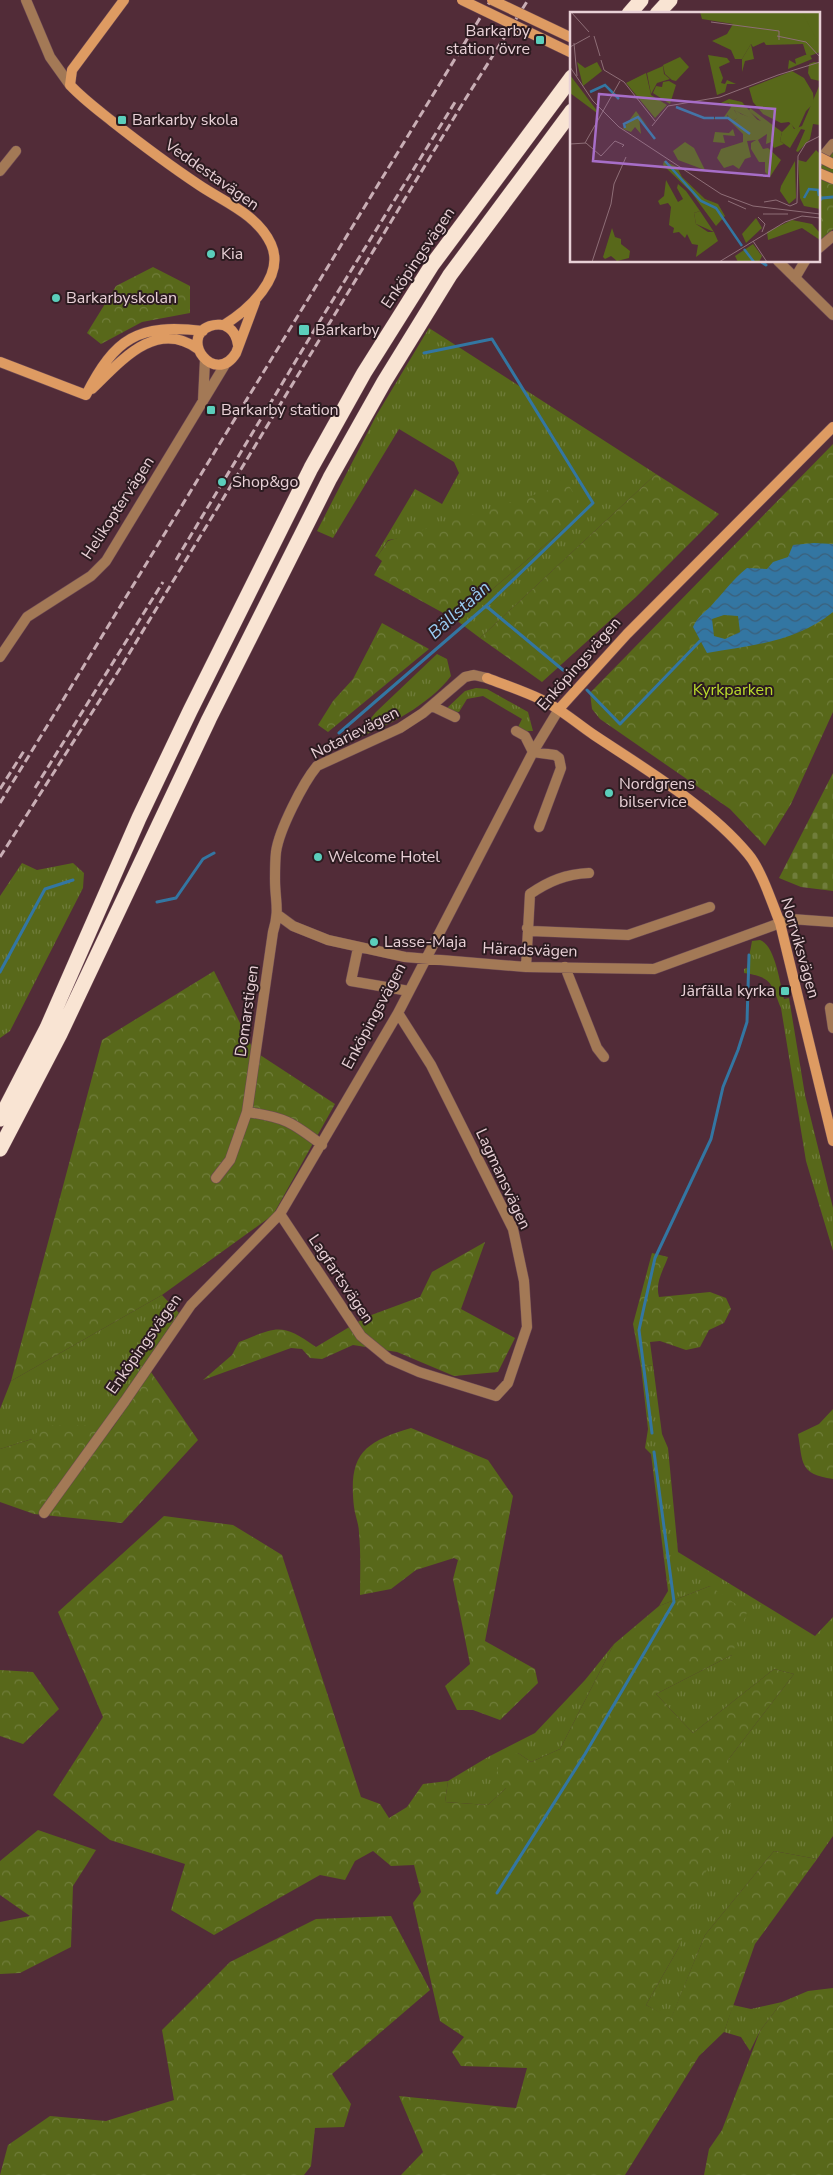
<svg xmlns="http://www.w3.org/2000/svg" width="833" height="2175" font-family="'Nunito Sans',sans-serif">
<defs>
<pattern id="grass-tufts" width="24" height="20" patternUnits="userSpaceOnUse" patternTransform="scale(1.25)"><rect width="24" height="20" fill="#58681a"/><path d="M3 7l-1-3M5 7V3M7 7l1-3M15 17l-1-3M17 17v-4M19 17l1-3" fill="none" stroke="#707d3b"/></pattern>
<pattern id="forest-crowns" width="20" height="18" patternUnits="userSpaceOnUse" patternTransform="scale(1.25)"><rect width="20" height="18" fill="#58681a"/><path d="M2 6a3 3 0 1 1 6 0M12 15a3 3 0 1 1 6 0" fill="none" stroke="#707d3b"/></pattern>
<pattern id="cemetery-stones" width="16" height="16" patternUnits="userSpaceOnUse" patternTransform="scale(1.25)"><rect width="16" height="16" fill="#58681a"/><path d="M2 7V4a2 2 0 0 1 4 0v3zM10 15v-3a2 2 0 0 1 4 0v3z" fill="#707d3b"/></pattern>
<pattern id="water-waves" width="16" height="10" patternUnits="userSpaceOnUse" patternTransform="scale(1.25)"><rect width="16" height="10" fill="#3376a2"/><path d="M0 5q4-4 8 0t8 0" fill="none" stroke="#3b607b"/></pattern>
</defs>
<rect width="100%" height="100%" fill="#522c38"/>
<path fill="url(#grass-tufts)" d="M429,328L656,474L480,638L456,620L585,511L388,540L377,557L375,556L415,489L442,504L459,473L454,462L399,429L333,538L317,531L376,416Z
M437,654L447,659L451,676C430,704 387,727 354,739L376,712Z
M476,688L487,689L528,712L533,731H524L518,727L522,719L483,696L467,699L459,712L450,711L447,708L465,691Z
M22,863L37,870L73,863L84,873L83,888L10,1031L0,1038V896Z
M760,940C775,945 780,983 784,999L789,998L805,1095L833,1208V1251L806,1161L781,1008C771,983 772,977 744,973V969L747,968L752,941Z
M162,1295L179,1313L101,1428L32,1439L0,1449V1409L11,1381Z
M653,1365L662,1434L668,1448L678,1552L815,1636L833,1617V1836L817,1859L774,1851L705,1935L671,2019L646,2005L679,1947L728,1760L794,1674L774,1669L693,1733L656,1694L732,1655L710,1586L659,1606L668,1591L651,1454L645,1448L648,1429L641,1367Z
M614,1644L560,1749L531,1762L518,1753L506,1788L488,1805L445,1802L448,1781L488,1757L535,1733L585,1680Z
M782,2002L760,2031L750,2051L741,2037L724,2032L733,2005L751,2009Z"/>
<path fill="url(#forest-crowns)" d="M833,150V229L819,244V168Z
M153,267L190,286V313L142,322L101,344L87,333L116,286Z
M833,444V712L791,804L765,846L730,809L600,719L592,709L590,693Z
M656,474L719,514L636,597L542,682L480,638Z
M568,484L585,511L456,620L374,575L382,561L377,557L388,541Z
M382,623L429,649L328,732L318,725L333,701L353,679Z
M214,971L254,1051L335,1104L273,1215L162,1295L11,1381L102,1040Z
M485,1242L461,1309L515,1338L498,1372L454,1376L397,1352L353,1345L322,1359L310,1358L302,1349L291,1348L203,1380L232,1355L239,1342C277,1327 281,1322 316,1347L366,1317L420,1297L432,1272Z
M652,1253L668,1257C663,1271 655,1282 659,1297L710,1292L726,1298L731,1309L724,1323L709,1330L700,1347L686,1350L660,1341L650,1342L653,1365L641,1367L633,1324Z
M151,1372L198,1440L122,1523L34,1514L0,1502V1449L32,1439L42,1425H89L111,1430Z
M833,1409V1479C799,1474 803,1463 798,1434L819,1424Z
M411,1428L488,1460L513,1496L485,1641L535,1669L538,1683L500,1720L473,1710H457L445,1686L470,1664L453,1579L458,1560L454,1558L416,1570L391,1589L360,1595C360,1575 361,1554 359,1533C359,1524 355,1516 354,1507C348,1454 364,1442 411,1428Z
M164,1516L233,1525L282,1555L361,1797L380,1804L389,1818L407,1807L423,1784L448,1781L445,1802L488,1805L506,1788L495,1779L501,1757L518,1753L531,1762L560,1749L614,1644L659,1606L710,1586L747,1612L732,1655L656,1694L693,1733L774,1669L794,1674L728,1760L736,1789L679,1947L646,2005L671,2018L705,1935L774,1851L817,1859L755,1944L724,2032L699,2056L625,2175H401L423,2152L399,2096L516,2108L527,2068L461,2066L452,2052L464,2037L440,2021L413,1903L421,1892L414,1865L391,1866L373,1851L355,1861L345,1880L320,1875L214,1935L171,1910L185,1864L110,1840L53,1795L103,1717L58,1612Z
M0,1670L33,1672L59,1709L23,1744L0,1736Z
M38,1830L96,1850L73,1886L71,1947L20,1973L0,1974V1922L30,1916L0,1895V1861Z
M391,1916L430,1990L332,2074L351,2104L344,2127L315,2128L311,2166L304,2175H0L8,2145L50,2116L106,2121L174,2100L162,2030L230,1962L316,1919Z
M833,1988V2175H704L709,2149L722,2130L760,2031L782,2002L808,1991Z"/>
<path fill="url(#cemetery-stones)" d="M833,773V891L801,887L779,878Z"/>
<path fill="url(#water-waves)" fill-rule="evenodd" d="M814,543L833,544V612C796,642 753,645 707,653L693,627C698,616 703,614 711,606C723,593 733,579 747,568L767,569L773,562L788,557L793,545ZM724,615L738,616L740,632L725,639L714,636L712,619Z"/>
<g fill="none" stroke-linecap="round" stroke-linejoin="round">
<path stroke="#3376a2" stroke-width="3" d="M819,201L822,198L833,197
M819,201V210
M760,261L766,265
M486,606L563,670
M587,690L620,724L700,641
M339,733L486,606L593,503L492,339L424,353
M157,902L176,898L203,859L214,853
M0,972L45,889L73,880
M652,1433L639,1330L644,1307L655,1258L711,1139L723,1087L738,1050L747,1022L749,955
M497,1893L585,1754L674,1602L654,1452"/>
<defs>
<path id="street" d="M26,0L50,57L70,85
M819,161L833,144
M0,171L16,151
M819,248L833,236
M778,261L833,315
M795,278L805,261
M203,401L205,360
M0,657L27,617L91,576L106,561L226,363
M432,706L455,717
M516,731L525,736L533,752
M533,752L555,755L559,758L561,768L539,827
M278,915L293,926L328,940L405,957L526,967L654,969L791,919L833,922
M527,928L531,931L628,935L710,907
M358,948L351,981L409,991
M526,967L530,894C549,881 566,874 589,873
M565,967L597,1048L604,1057
M830,1008L833,1028
M322,1145C292,1122 284,1117 247,1112L273,932C280,909 275,902 275,879C275,870 275,861 276,852C279,830 303,783 317,766L400,728L423,713L465,677L474,675L487,678
M216,1178L230,1160L247,1112
M280,1214L361,1336L389,1359L419,1372L496,1396L508,1383L527,1327L524,1281L513,1229L431,1065L398,1013
M44,1513L125,1401L191,1305L280,1214L398,1013L533,752L559,709"/>
<path id="secondary" d="M124,0L72,70L70,85C83,99 98,110 113,122C141,144 169,165 199,185C224,202 257,214 271,244C286,277 248,310 224,325
M819,173L833,179
M238,345C237,338 235,332 229,328C224,324 216,324 210,326C178,338 215,387 236,353L255,302
M0,362L86,395
M92,389C120,362 156,318 198,349
M86,395C115,338 138,323 203,331
M487,678C505,685 523,691 540,699C560,708 576,723 594,735C645,769 708,806 748,854C761,869 772,903 780,923L833,1141
M559,709L627,634L833,427"/>
<path id="highway" d="M629,14L641,0
M657,14L670,0
M0,1119L47,1028L139,818L190,711L311,468L364,373L432,265L572,77
M0,1149L60,1034L209,719L330,478L384,382L450,275L572,111"/>
</defs>
<use href="#street" stroke="#6d4a54" stroke-width="11"/>
<use href="#secondary" stroke="#6d4a54" stroke-width="11"/>
<use href="#highway" stroke="#6d4a54" stroke-width="16"/>
<use href="#street" stroke="#a37956" stroke-width="10"/>
<use href="#secondary" stroke="#de9b62" stroke-width="10"/>
<use href="#highway" stroke="#f9e4d3" stroke-width="15"/>
<path stroke="#c9aeb5" stroke-width="3" stroke-dasharray="8 4" stroke-linecap="butt" d="M176,560L318,324L457,99
M35,788L163,582
M0,789L24,751
M0,803L491,0
M0,857L121,667L466,98L528,0"/>
<defs>
<path id="secondary-bridge" d="M462,0L572,53
M492,0L572,38
M819,157L833,164"/>
</defs>
<use href="#secondary-bridge" stroke="#6d4a54" stroke-width="11" stroke-linecap="butt"/>
<use href="#secondary-bridge" stroke="#de9b62" stroke-width="10"/>
</g>
<g fill="#5bcebb" stroke="#2c1b20" stroke-width="2">
<rect x="535" y="35" width="10" height="10" rx="2.5"/>
<rect x="117" y="115" width="10" height="10" rx="2.5"/>
<circle cx="211" cy="254" r="5"/>
<circle cx="56" cy="298" r="5"/>
<rect x="298" y="324" width="12" height="12" rx="2.5"/>
<rect x="206" y="405" width="10" height="10" rx="2.5"/>
<circle cx="222" cy="482" r="5"/>
<circle cx="609" cy="793" r="5"/>
<circle cx="318" cy="857" r="5"/>
<circle cx="374" cy="942" r="5"/>
<rect x="780" y="986" width="10" height="10" rx="2.5"/>
</g>
<g text-anchor="middle" dominant-baseline="central" stroke-width="4" stroke-linejoin="round" paint-order="stroke">
<g font-size="16" fill="#e8d0d6" stroke="#2c1b20" text-anchor="start">
<text x="530" y="31" text-anchor="end">Barkarby<tspan x="530" dy="18">station övre</tspan></text>
<text x="132" y="120">Barkarby skola</text>
<text x="221" y="254">Kia</text>
<text x="66" y="298">Barkarbyskolan</text>
<text x="315" y="330">Barkarby</text>
<text x="221" y="410">Barkarby station</text>
<text x="232" y="482">Shop&amp;go</text>
<text x="619" y="784">Nordgrens<tspan x="619" dy="18">bilservice</tspan></text>
<text x="328" y="857">Welcome Hotel</text>
<text x="384" y="942">Lasse-Maja</text>
<text x="775" y="991" text-anchor="end">Järfälla kyrka</text>
</g>
<g font-size="16" fill="#e8d0d6" stroke="#2c1b20">
<text transform="translate(212 175) rotate(35)">Veddestavägen</text>
<text transform="translate(418 258) rotate(-56)">Enköpingsvägen</text>
<text transform="translate(118 508) rotate(-57)">Helikoptervägen</text>
<text transform="translate(579 664) rotate(-49)">Enköpingsvägen</text>
<text transform="translate(355 733) rotate(-27)">Notarievägen</text>
<text transform="translate(800 948) rotate(74)">Norrviksvägen</text>
<text transform="translate(530 950) rotate(2)">Häradsvägen</text>
<text transform="translate(247 1011) rotate(-82)">Domarstigen</text>
<text transform="translate(374 1016) rotate(-62)">Enköpingsvägen</text>
<text transform="translate(503 1179) rotate(65)">Lagmansvägen</text>
<text transform="translate(341 1279) rotate(56)">Lagfartsvägen</text>
<text transform="translate(144 1344) rotate(-55)">Enköpingsvägen</text>
</g>
<g font-size="16" fill="#badc2c" stroke="#2c1b20">
<text x="733" y="690">Kyrkparken</text>
</g>
<g font-size="18" font-style="italic" fill="#99ccf3" stroke="#2c1b20">
<text transform="translate(459 610) rotate(-42)">Bällstaån</text>
</g>
</g>
<g transform="translate(570 12)">
<rect width="250" height="250" fill="#522c38"/>
<path d="M130,0H250V40L237,45L233,32L196,33L194,30L183,35L181,32L172,47H165L161,38L142,29L157,22L163,12L132,7ZM7,50L15,56L27,50L32,59L13,74ZM93,54L94,62L100,67L87,71L81,82L77,61ZM0,63L28,100L27,101L0,81ZM250,72V113L243,112L240,127L228,140L226,139L235,118L231,117L220,136L210,129L212,120L221,111L224,117L232,114ZM159,87L172,90L190,111L164,98L169,105L165,108L157,103L158,107H138L154,105L161,95L159,91L149,92ZM66,99L78,115L69,105L71,122L65,115L61,120L53,117ZM94,149L107,155L112,165L135,187L148,192L155,204L146,214L121,180L93,153ZM130,199L144,220L126,212L124,201Z" fill="#58681a"/>
<path d="M232,0H250V34ZM181,32L184,47L175,49L172,60V47ZM138,43L157,46L160,50L149,55L153,66L151,71L155,72L157,68L166,72H157L155,80L147,83ZM235,43H240L242,47L218,57L219,48L226,52L225,47ZM244,50L250,51V69L241,67L238,61L239,52ZM222,59L234,66L243,81L244,91L236,99L227,119L219,110L211,111L193,102L183,90L179,76ZM76,61L81,83L97,93L85,106L56,71ZM180,96L212,120L210,129L214,132L204,136L201,130L196,132L197,122L188,128L193,137L198,136L211,148L200,165L195,160V150H189L181,137V131L186,128L177,129L181,145L175,147L169,157L163,153L154,156L147,146L151,137L173,130V122L158,107L159,100L165,108L168,105L164,97L171,102L191,109L179,99ZM163,117L165,124L153,123L155,131L143,130L145,120L159,121ZM115,130L124,136L135,158L108,148L103,139ZM246,138L250,142V197L234,194L230,186L228,148L236,150ZM225,149L226,186L219,192L210,179L211,174ZM96,168L108,190L113,187L107,176L108,172L116,179L130,199L124,201L126,212L138,220H144L148,229L126,245L128,233L122,232L117,222L115,226L109,220L103,221L104,216L99,213L101,195L98,191L90,193L88,189L94,184ZM186,206L192,216L176,231L172,222ZM222,208L242,212L250,221V228L232,216L198,228L197,220ZM42,216L45,225L51,227V232L60,239L59,246L47,249L41,244L35,247L33,245ZM183,232L192,244L189,250H183L174,238Z" fill="#58681a"/>
<path d="M110,45L119,55L106,69L102,68L95,62L93,53ZM99,69L106,73L100,92L83,81L86,74L92,75L93,70Z" fill="#58681a"/>
<path d="M174,238L183,249V250H168L165,244Z" fill="#58681a"/>
<path fill="none" stroke="#3376a2" stroke-width="2.5" d="M20,80L35,73L49,87M106,95L134,106H144M145,106H158L180,122M55,116L54,112L68,105L85,127M95,149L131,189L146,196L172,234M234,186L239,177L248,178L249,184M174,237L184,250"/>
<path fill="none" stroke="#8e6e77" stroke-width="1" d="M1,0L19,20M141,10L209,19V28M24,24L30,44M207,24L236,30L250,45M4,31L7,64M0,35L20,24M31,48L34,58L54,70L85,109M0,55L23,89L49,115L151,182L183,194L250,202M208,63L250,50M82,114L98,94L150,85L208,63M15,131L50,69M0,132L16,131L31,144L45,129L54,133L52,135M158,189L176,197M194,190L206,188L220,194L227,191L228,144L236,131L250,124M193,202H218M188,205L195,212L192,220M183,229L197,250M22,250L41,192L44,172L56,145M149,250L215,210L232,204L250,206"/>
<path fill="#a76ec8" fill-opacity="0.15" stroke="#a76ec8" stroke-width="2.5" d="M29,82L205,97L199,164L23,149Z"/>
<rect width="250" height="250" fill="none" stroke="#e8d0d6" stroke-width="2.5"/>
</g>
</svg>
